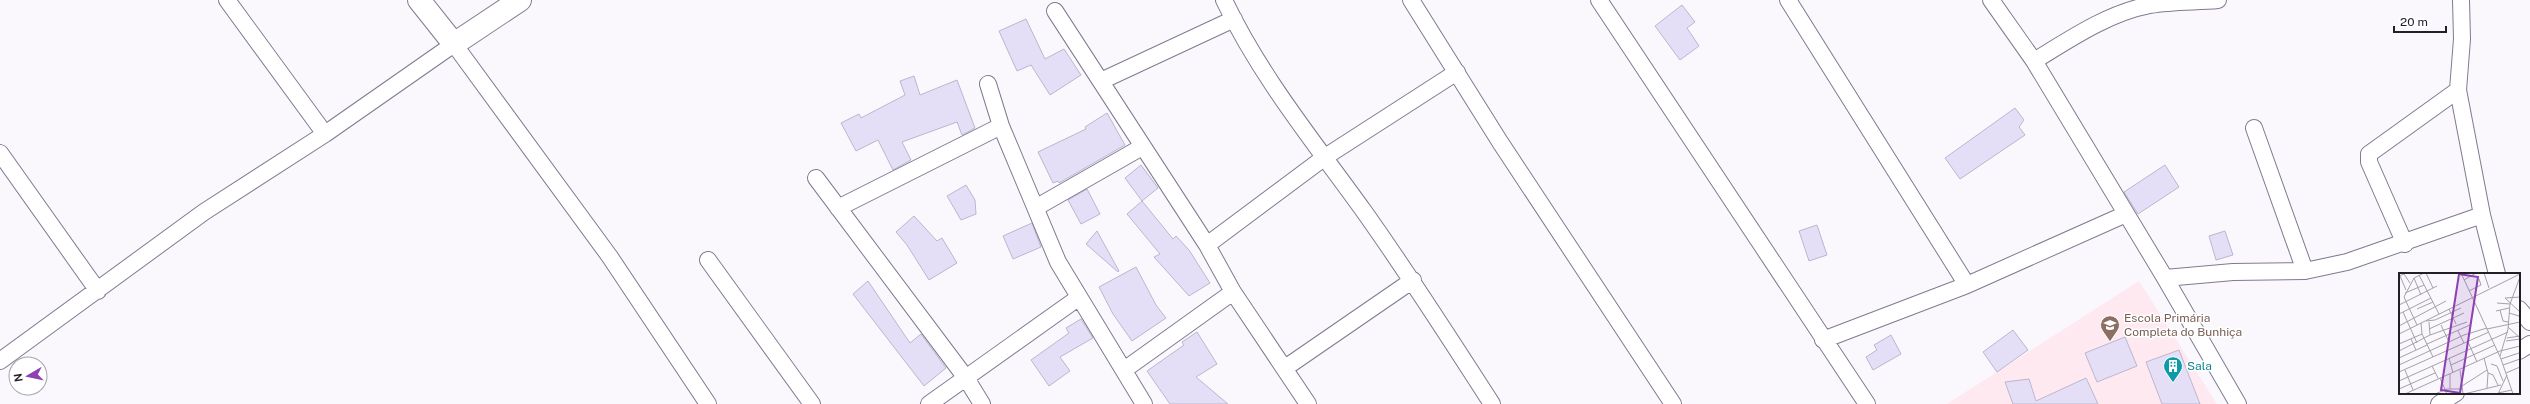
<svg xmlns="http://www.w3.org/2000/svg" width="2530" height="404" font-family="'Public Sans',sans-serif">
<rect width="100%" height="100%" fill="#faf8fd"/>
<path fill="#fee9f0" d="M2139,281L2217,404H1947Z"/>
<path fill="#e5def7" stroke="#bcb6ce" d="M1682,5L1695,22L1687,28L1699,46L1680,60L1655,26Z
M1026,19L1045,59L1064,49L1081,75L1050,95L1031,65L1017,71L999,31Z
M914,76L920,95L957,80L975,128L962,135L957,122L902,142L911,160L893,170L878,140L856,151L841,123L859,114L861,118L905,95L900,81Z
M2015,108L2024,120L2019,127L2025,135L1960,179L1945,158Z
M1107,113L1125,145L1059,183L1058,181L1053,183L1038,152L1086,129L1085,127Z
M1141,165L1158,188L1142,201L1125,178Z
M2165,165L2179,187L2138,214L2124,192Z
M966,185L975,200L976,214L961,220L947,196Z
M1087,189L1100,214L1081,224L1068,200Z
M1142,201L1173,239L1176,236L1189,250L1210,283L1189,296L1154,257L1160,254L1127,214Z
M914,216L937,241L942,238L957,263L929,280L907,245L896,232Z
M1032,223L1041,247L1013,259L1003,236Z
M1817,225L1827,255L1809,261L1799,231Z
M1097,231L1119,271L1118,272L1086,244Z
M2225,231L2233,255L2216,260L2209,236Z
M1136,267L1156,305L1166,318L1132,341L1113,314L1099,287Z
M868,281L910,343L921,334L946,368L924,386L853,294Z
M1081,319L1093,338L1060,357L1070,371L1049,386L1031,360L1069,333L1066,328Z
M2013,330L2028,350L1997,372L1983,352Z
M1197,332L1217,364L1196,377L1228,404H1170L1147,371L1184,345L1182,342Z
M1891,335L1901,354L1873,370L1866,357L1877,350L1874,345Z
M2125,337L2137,366L2097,382L2085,353Z
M2179,350L2200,404H2162L2146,362Z
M2086,378L2098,404H2013L2005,382L2029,379L2036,401Z"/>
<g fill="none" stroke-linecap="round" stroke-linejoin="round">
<defs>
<path id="street" d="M227,0L325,134
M1224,0C1260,76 1314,142 1363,210C1408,273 1450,339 1492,404
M1411,0L1500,142L1673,404
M1599,0L1867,404
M1788,0L1967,285
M1991,0L2034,61L2165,278L2238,404
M2461,0L2462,39L2458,90L2482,215L2497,274
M1055,11L1207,245L1233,292L1308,404
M2034,61C2070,39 2108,13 2150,5C2172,1 2196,2 2218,0
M1101,81L1234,19
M988,84L1001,126L1058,262L1144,404
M2254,128L2305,271
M0,153L98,291
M816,178L966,378L982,404
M1037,207L1142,147
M838,208L1001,126
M2405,244L2369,162V154L2458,90
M1207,245L1325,157L1457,72
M708,260L812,404
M2165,278L2233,272L2305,271L2347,262L2482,215
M2519,309L2530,322
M1823,340L1967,285L2126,214
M2519,351L2530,344
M0,361L204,212L325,134L454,44L610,257L708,404
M1285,368L1413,280
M1124,370L1233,292
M929,404L1078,298
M2439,404L2456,393"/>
<path id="secondary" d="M419,0L454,44L520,0"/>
</defs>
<use href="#street" stroke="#817a90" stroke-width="18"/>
<use href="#secondary" stroke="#817a90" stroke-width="24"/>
<use href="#street" stroke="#fff" stroke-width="16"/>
<use href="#secondary" stroke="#fff" stroke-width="22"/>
</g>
<defs>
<symbol id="school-pin" viewBox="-11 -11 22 30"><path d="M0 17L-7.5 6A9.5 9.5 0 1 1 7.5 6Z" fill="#8d6e63" stroke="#fff"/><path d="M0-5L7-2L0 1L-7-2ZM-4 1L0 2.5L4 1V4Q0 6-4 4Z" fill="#fff"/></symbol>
<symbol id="building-pin" viewBox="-11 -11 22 30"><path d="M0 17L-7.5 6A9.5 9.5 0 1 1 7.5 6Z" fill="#0f9aa8" stroke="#fff"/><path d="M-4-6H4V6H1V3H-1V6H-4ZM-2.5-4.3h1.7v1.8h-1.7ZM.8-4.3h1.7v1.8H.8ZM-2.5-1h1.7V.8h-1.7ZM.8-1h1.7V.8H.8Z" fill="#fff"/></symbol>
</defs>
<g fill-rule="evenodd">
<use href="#school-pin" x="2099" y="314" width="22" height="30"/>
<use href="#building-pin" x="2162" y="355" width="22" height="30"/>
</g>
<g text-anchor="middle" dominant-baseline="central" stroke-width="3" stroke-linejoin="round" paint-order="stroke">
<g font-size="12" fill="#785e54" stroke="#fff" text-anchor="start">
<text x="2124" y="318">Escola Primária<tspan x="2124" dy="14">Completa do Bunhiça</tspan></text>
</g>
<g font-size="12" fill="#0d838f" stroke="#fff" text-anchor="start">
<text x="2187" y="366">Sala</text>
</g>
</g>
<g transform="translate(2399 273)">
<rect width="121" height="121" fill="#faf8fd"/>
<path fill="none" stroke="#a4a1a8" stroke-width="1" d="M27,0L34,15M62,0L102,86L114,121M85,0L90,15M20,2L40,41M0,3L5,1L11,10M1,3L7,17M15,5L22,22M65,7L77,0M70,18L82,12L80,6M6,20L25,12M121,24L106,25L121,39M98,30L111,31M0,32L38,13M18,36L34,29M50,36L57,51M101,37L104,48L109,49M97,38L110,35M4,39L18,70M110,40L120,43L121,40M0,41L32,25M27,48L36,47L62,35M30,49L31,62M22,50L23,61L34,84M18,52L5,24L15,5L25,0M42,52L50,69M0,53L47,28M109,54L121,65M30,56L65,40M88,56L121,49M59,58L65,70M0,61L121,1M108,65L121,63M12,66L17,77M107,68L121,66M69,69L78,89M0,71L23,61M28,71L71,52M0,78L31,62L68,49M101,83L109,56L111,31L121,4M0,85L28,72M50,85L54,100M85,85L89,100L88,115M102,86L120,80M92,91L98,93L104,108M0,92L65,62L88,55M52,92L96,72M104,92L121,86M33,93L39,105M6,97L14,117M61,97L64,121M0,99L90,59M89,100L94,102L99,112M107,100L121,94M51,101V116M41,105L48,121M0,108L109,59M63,113L88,97M0,116L36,100M99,120L113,117M6,121L101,78L121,73M36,121L48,116H64M65,121L102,112M99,121L108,102"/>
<path fill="#8d41b2" fill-opacity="0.15" stroke="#8d41b2" stroke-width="2" d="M60,1L79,4L61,120L42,117Z"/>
<rect width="121" height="121" fill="none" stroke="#221f28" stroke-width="2"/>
</g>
<g transform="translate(28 376) rotate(261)"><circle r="19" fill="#ffffff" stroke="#a7a5a9"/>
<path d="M0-3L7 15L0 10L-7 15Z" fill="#8d41b2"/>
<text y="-6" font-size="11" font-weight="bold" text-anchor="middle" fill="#221f28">N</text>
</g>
<path d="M2394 26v6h52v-6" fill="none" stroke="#221f28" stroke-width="2"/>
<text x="2400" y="26" font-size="12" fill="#221f28" stroke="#ffffff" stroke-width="3" paint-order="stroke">20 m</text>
</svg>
